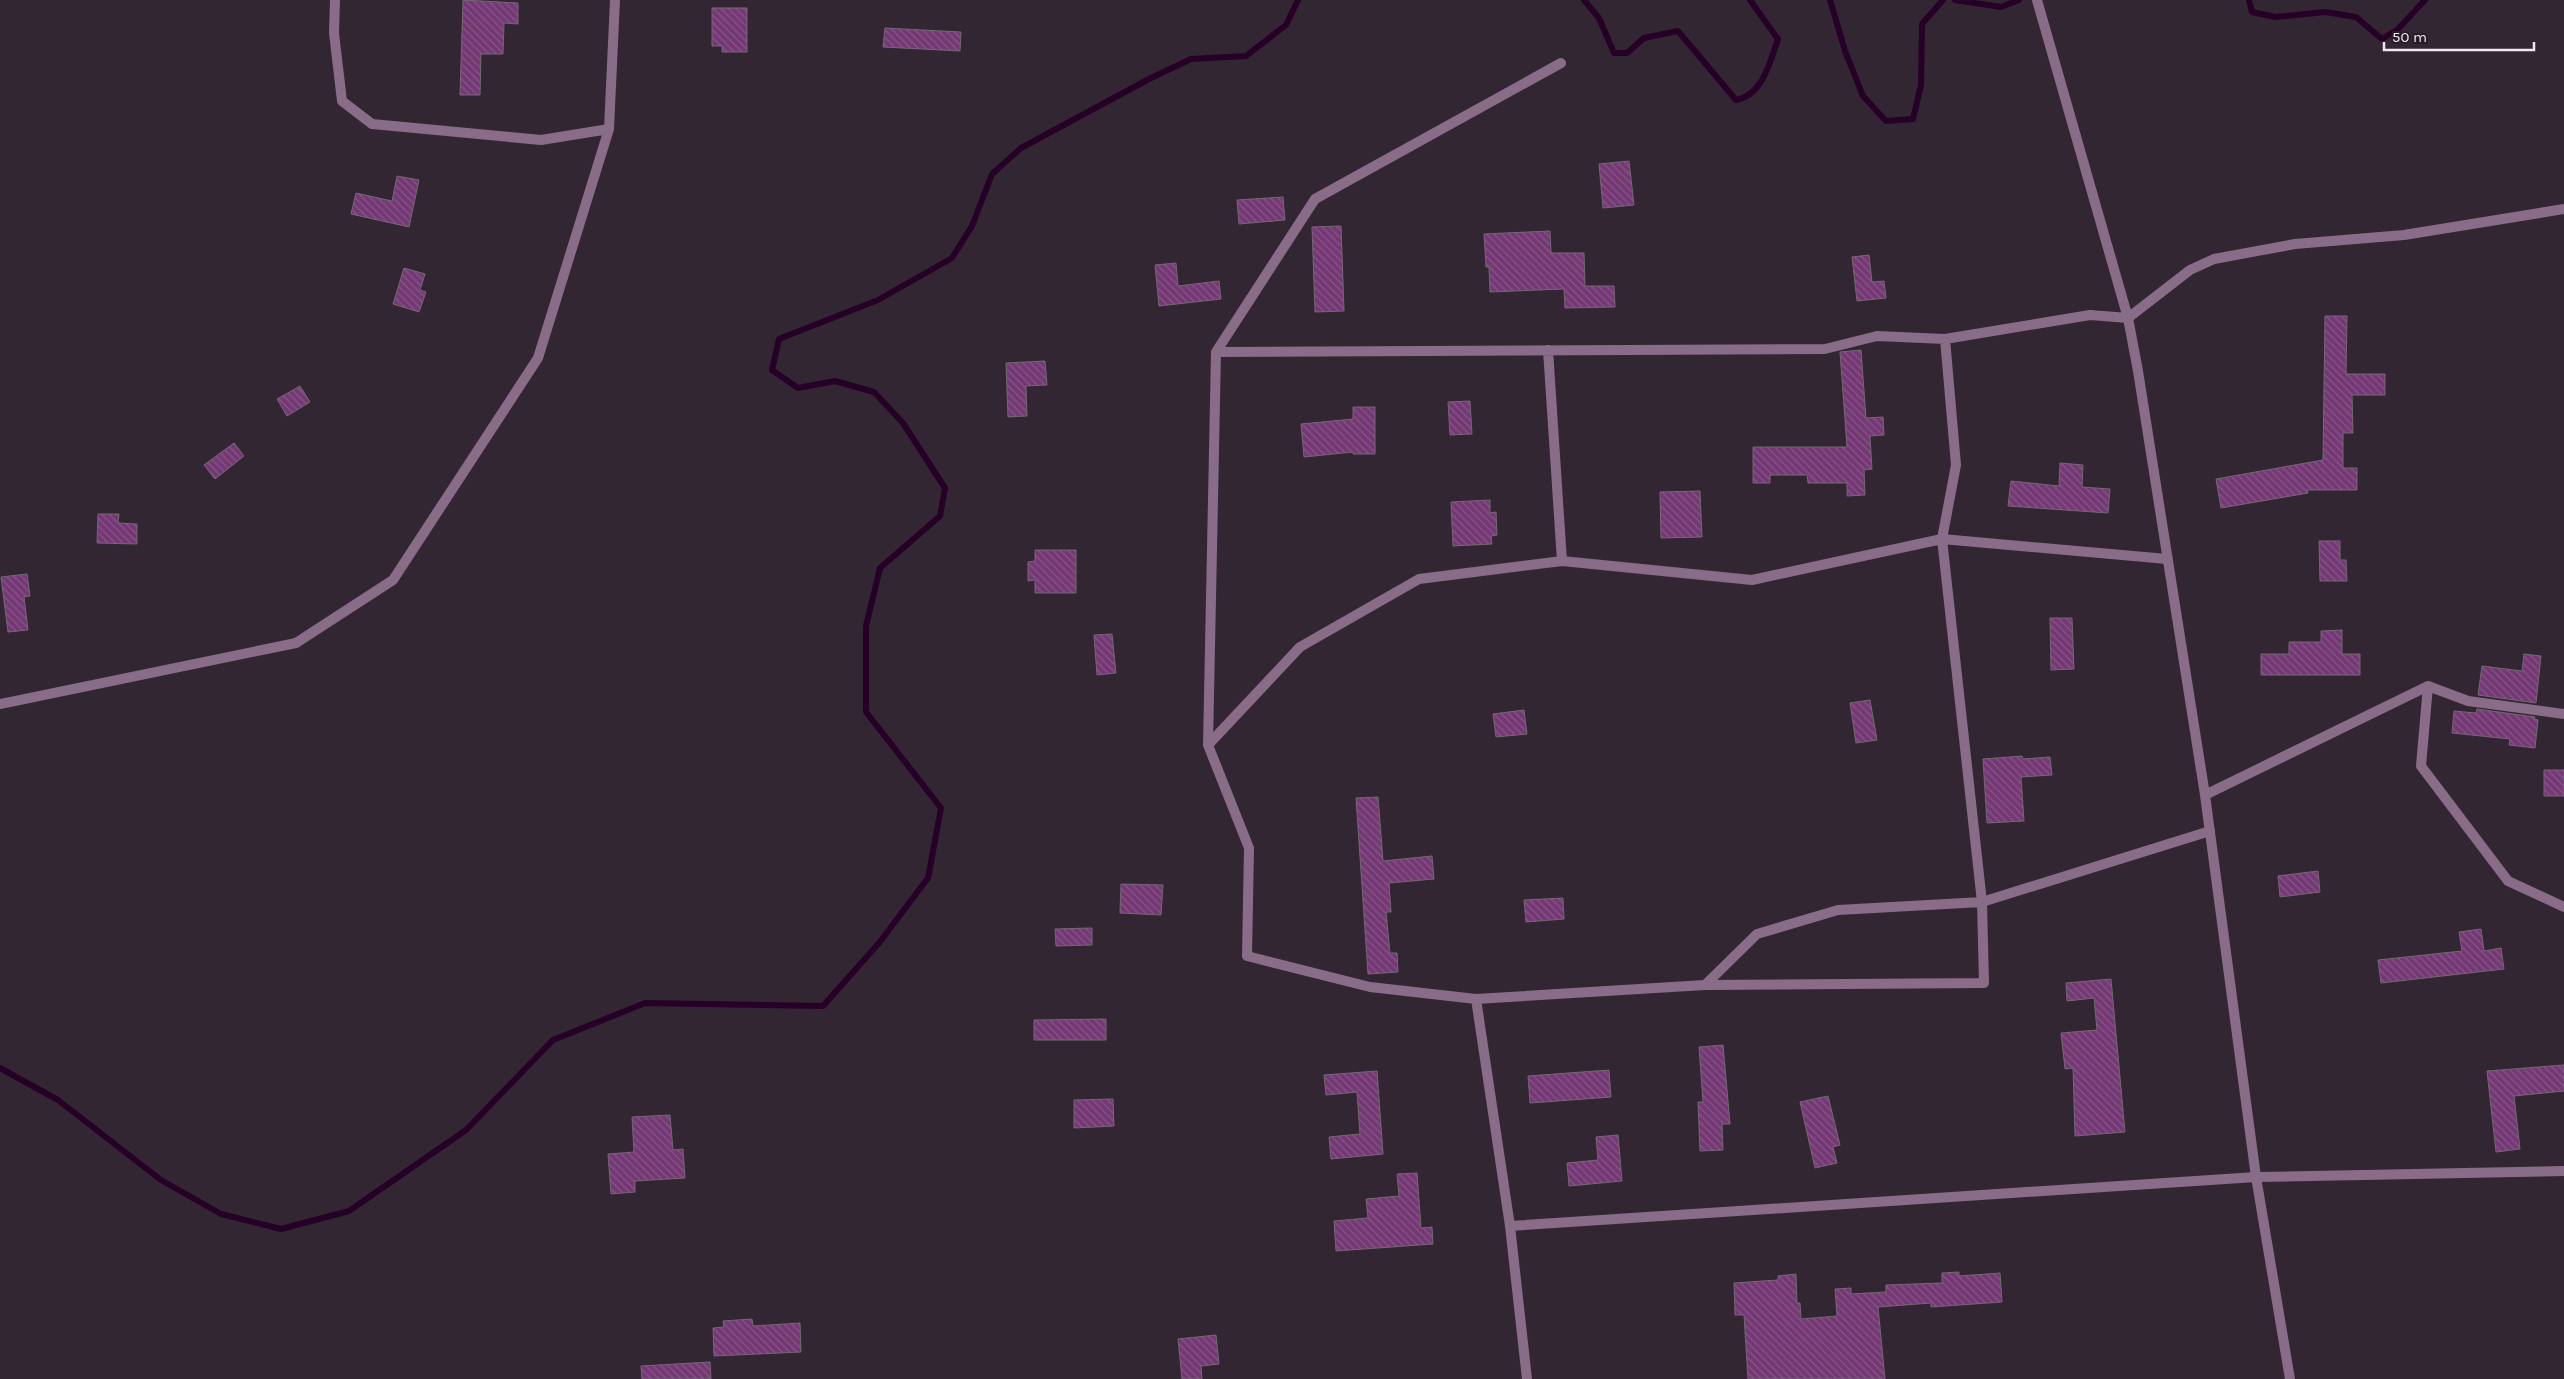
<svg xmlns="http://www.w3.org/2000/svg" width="2564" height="1379" font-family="Karla,sans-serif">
<defs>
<pattern id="building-back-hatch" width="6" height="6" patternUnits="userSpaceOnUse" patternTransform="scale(1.25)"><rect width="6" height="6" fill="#743874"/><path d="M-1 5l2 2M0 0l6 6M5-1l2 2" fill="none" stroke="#858"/></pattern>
</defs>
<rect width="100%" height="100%" fill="#322632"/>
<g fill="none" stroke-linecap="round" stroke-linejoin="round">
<path stroke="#260027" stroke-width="6" d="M1584,0L1599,18L1614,53H1627L1644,38L1678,31L1736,100C1763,95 1770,62 1778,39L1750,0
M1830,0L1845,51L1863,96L1886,121L1913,119L1921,85L1922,24L1943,0
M1955,0L2001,7L2019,0
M2249,0L2252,12L2275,17L2325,12L2356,17L2382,39L2397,30L2425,0
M0,1068L58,1100L161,1180L221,1214L281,1229L349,1211L466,1130L553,1040L645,1003L823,1006L879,943L928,878L941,808L866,712V626L880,568L940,516L945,488L903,423L874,392L835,381L798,388L772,370L779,339L878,300L952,258L972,226L992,174L1021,148L1149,79L1191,59L1246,56L1286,25L1298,0"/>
</g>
<path fill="url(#building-back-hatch)" stroke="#766775" d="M463,0L518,3V24L504,23L503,54H481L480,95H460Z
M712,8H747V52H722V46H712Z
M885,28L961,32L960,51L883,47Z
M1629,161L1634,205L1603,208L1599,164Z
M397,176L419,180L409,227L351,214L356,193L392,201Z
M1283,197L1285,220L1239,224L1237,200Z
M1341,226L1344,311L1315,312L1312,227Z
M1550,231L1551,253H1584L1585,286H1614L1615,307L1565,308L1564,289L1490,292L1489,267H1486L1484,234Z
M1869,255L1872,282L1884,281L1886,298L1857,301L1852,257Z
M1176,263L1178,286L1219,281L1221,299L1159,306L1155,265Z
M404,268L425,274L420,290L426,292L419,312L393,304Z
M2325,316H2347L2346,374H2385V395H2352L2353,433H2343V468H2357V490H2307L2308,493L2221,508L2216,479L2323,460Z
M1861,350L1866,418L1883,417L1884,435L1870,436L1872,469L1864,470L1865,495L1847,496V483H1808L1807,475H1770V483H1753V447H1847L1840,352Z
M1045,361L1047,385L1026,386L1027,416L1008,417L1006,363Z
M300,386L310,402L287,416L277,399Z
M1470,401L1472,434L1450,435L1448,402Z
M1353,407H1375V454H1353V452L1304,457L1301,424L1353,419Z
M234,443L244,456L215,479L204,465Z
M2060,463L2083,465L2082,487L2110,489L2108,513L2008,506L2011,481L2059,486Z
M1700,491L1702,537L1661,538L1660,492Z
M1490,500V513L1496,512L1497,535L1491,536L1492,544L1453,546L1451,502Z
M98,514H119L118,523L137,524V544L97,543Z
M2319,541H2340V560H2346L2347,581H2320Z
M1035,550H1076V593H1035V580L1028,581V562L1035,561Z
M27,574L30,596L24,597L28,630L8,632L1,577Z
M2050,618H2072L2074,669L2051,670Z
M2342,630V654H2360V675H2261V654H2289V642H2321V631Z
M1112,634L1116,673L1097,675L1094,635Z
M2524,654L2541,656L2536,703L2478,695L2482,666L2522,671Z
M1870,700L1877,740L1856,743L1850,703Z
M2477,709L2535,717L2534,719L2538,720L2535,748L2509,745L2510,739L2452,733L2454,711L2476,713Z
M1524,710L1527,734L1496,737L1493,714Z
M2022,756L2023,759L2050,757L2052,775L2021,777L2024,821L1987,823L1983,759Z
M2544,770H2564V796H2544Z
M1378,797L1383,861L1432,856L1434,879L1389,883L1391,912H1386L1390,953H1397L1398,972L1368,974L1356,798Z
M2318,871L2320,892L2280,897L2278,876Z
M1121,884L1163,885L1161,915L1120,913Z
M1563,898L1564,919L1526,922L1524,900Z
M1092,928V945L1056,946L1055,929Z
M2481,929L2484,951L2501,948L2504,969L2381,983L2378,960L2462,951L2459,932Z
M2111,979L2125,1132L2075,1136L2073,1068L2065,1069L2061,1033L2097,1030L2094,998L2067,1001L2066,983Z
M1106,1019V1040H1034V1020Z
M1723,1045L1730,1124H1722L1723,1150L1700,1151L1698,1102H1703L1699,1047Z
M2564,1065V1091L2514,1096L2520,1149L2496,1152L2487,1071Z
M1609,1070L1611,1097L1530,1103L1528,1076Z
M1377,1071L1383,1154L1331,1159L1329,1137L1360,1134L1357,1092L1326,1095L1324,1075Z
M1828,1096L1840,1145L1833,1147L1837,1163L1815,1168L1800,1102Z
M1113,1099L1114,1126L1074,1128V1100Z
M670,1115L673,1150L683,1149L685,1178L635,1181V1192L611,1194L608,1154L634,1152L632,1117Z
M1618,1135L1622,1181L1569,1186L1567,1163L1598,1160L1596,1137Z
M1417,1173L1421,1228L1432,1227L1433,1244L1336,1251L1334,1221L1368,1218L1366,1199L1399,1196L1397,1174Z
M1959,1272V1276L2000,1273L2002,1302L1931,1307V1303L1878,1307L1885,1379H1748L1744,1315H1735L1734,1283L1778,1280V1276L1796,1274L1797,1303H1800L1801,1319L1837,1316L1835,1289L1851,1288V1294L1886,1292V1285L1942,1283V1273Z
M752,1319L753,1326L800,1323L801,1352L714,1356L713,1328L724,1327L723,1321Z
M1216,1335L1219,1364L1201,1366L1202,1379H1182L1178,1339Z
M710,1362L711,1379H642L641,1366Z"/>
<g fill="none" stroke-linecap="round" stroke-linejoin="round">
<path stroke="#896c87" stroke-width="10" d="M335,0L334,33L342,101L372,124L541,140L609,129
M1548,350L1562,561
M1216,352L1825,349L1877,336L1945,339L2090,315L2128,318L2190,270L2214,259L2295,244L2404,235L2564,209
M2428,686L2421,766L2508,881L2564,907
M0,704L296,643L393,580L538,358L609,129L615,0
M1208,745L1216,352L1315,199L1561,63
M2205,795L2428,686L2468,701L2564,714
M1705,985L1757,934L1838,910L1982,902L1942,539L1956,465L1945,339
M1476,999L1705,985L1984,983L1982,902L2210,831
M1510,1226L2256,1177L2564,1171
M1527,1379L1510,1226L1476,999L1370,987L1247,956L1249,848L1208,745L1300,647L1419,579L1562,561L1752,580L1942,539L2167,559"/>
<path stroke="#896c87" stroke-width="10" d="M2037,0L2128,318L2138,371L2205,795L2256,1177L2290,1379"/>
</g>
<path d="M2384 42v8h150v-8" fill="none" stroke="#f0e8f0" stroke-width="2.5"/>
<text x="2392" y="42" font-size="15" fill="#f0e8f0" stroke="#281c28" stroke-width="4" paint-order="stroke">50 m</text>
</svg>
